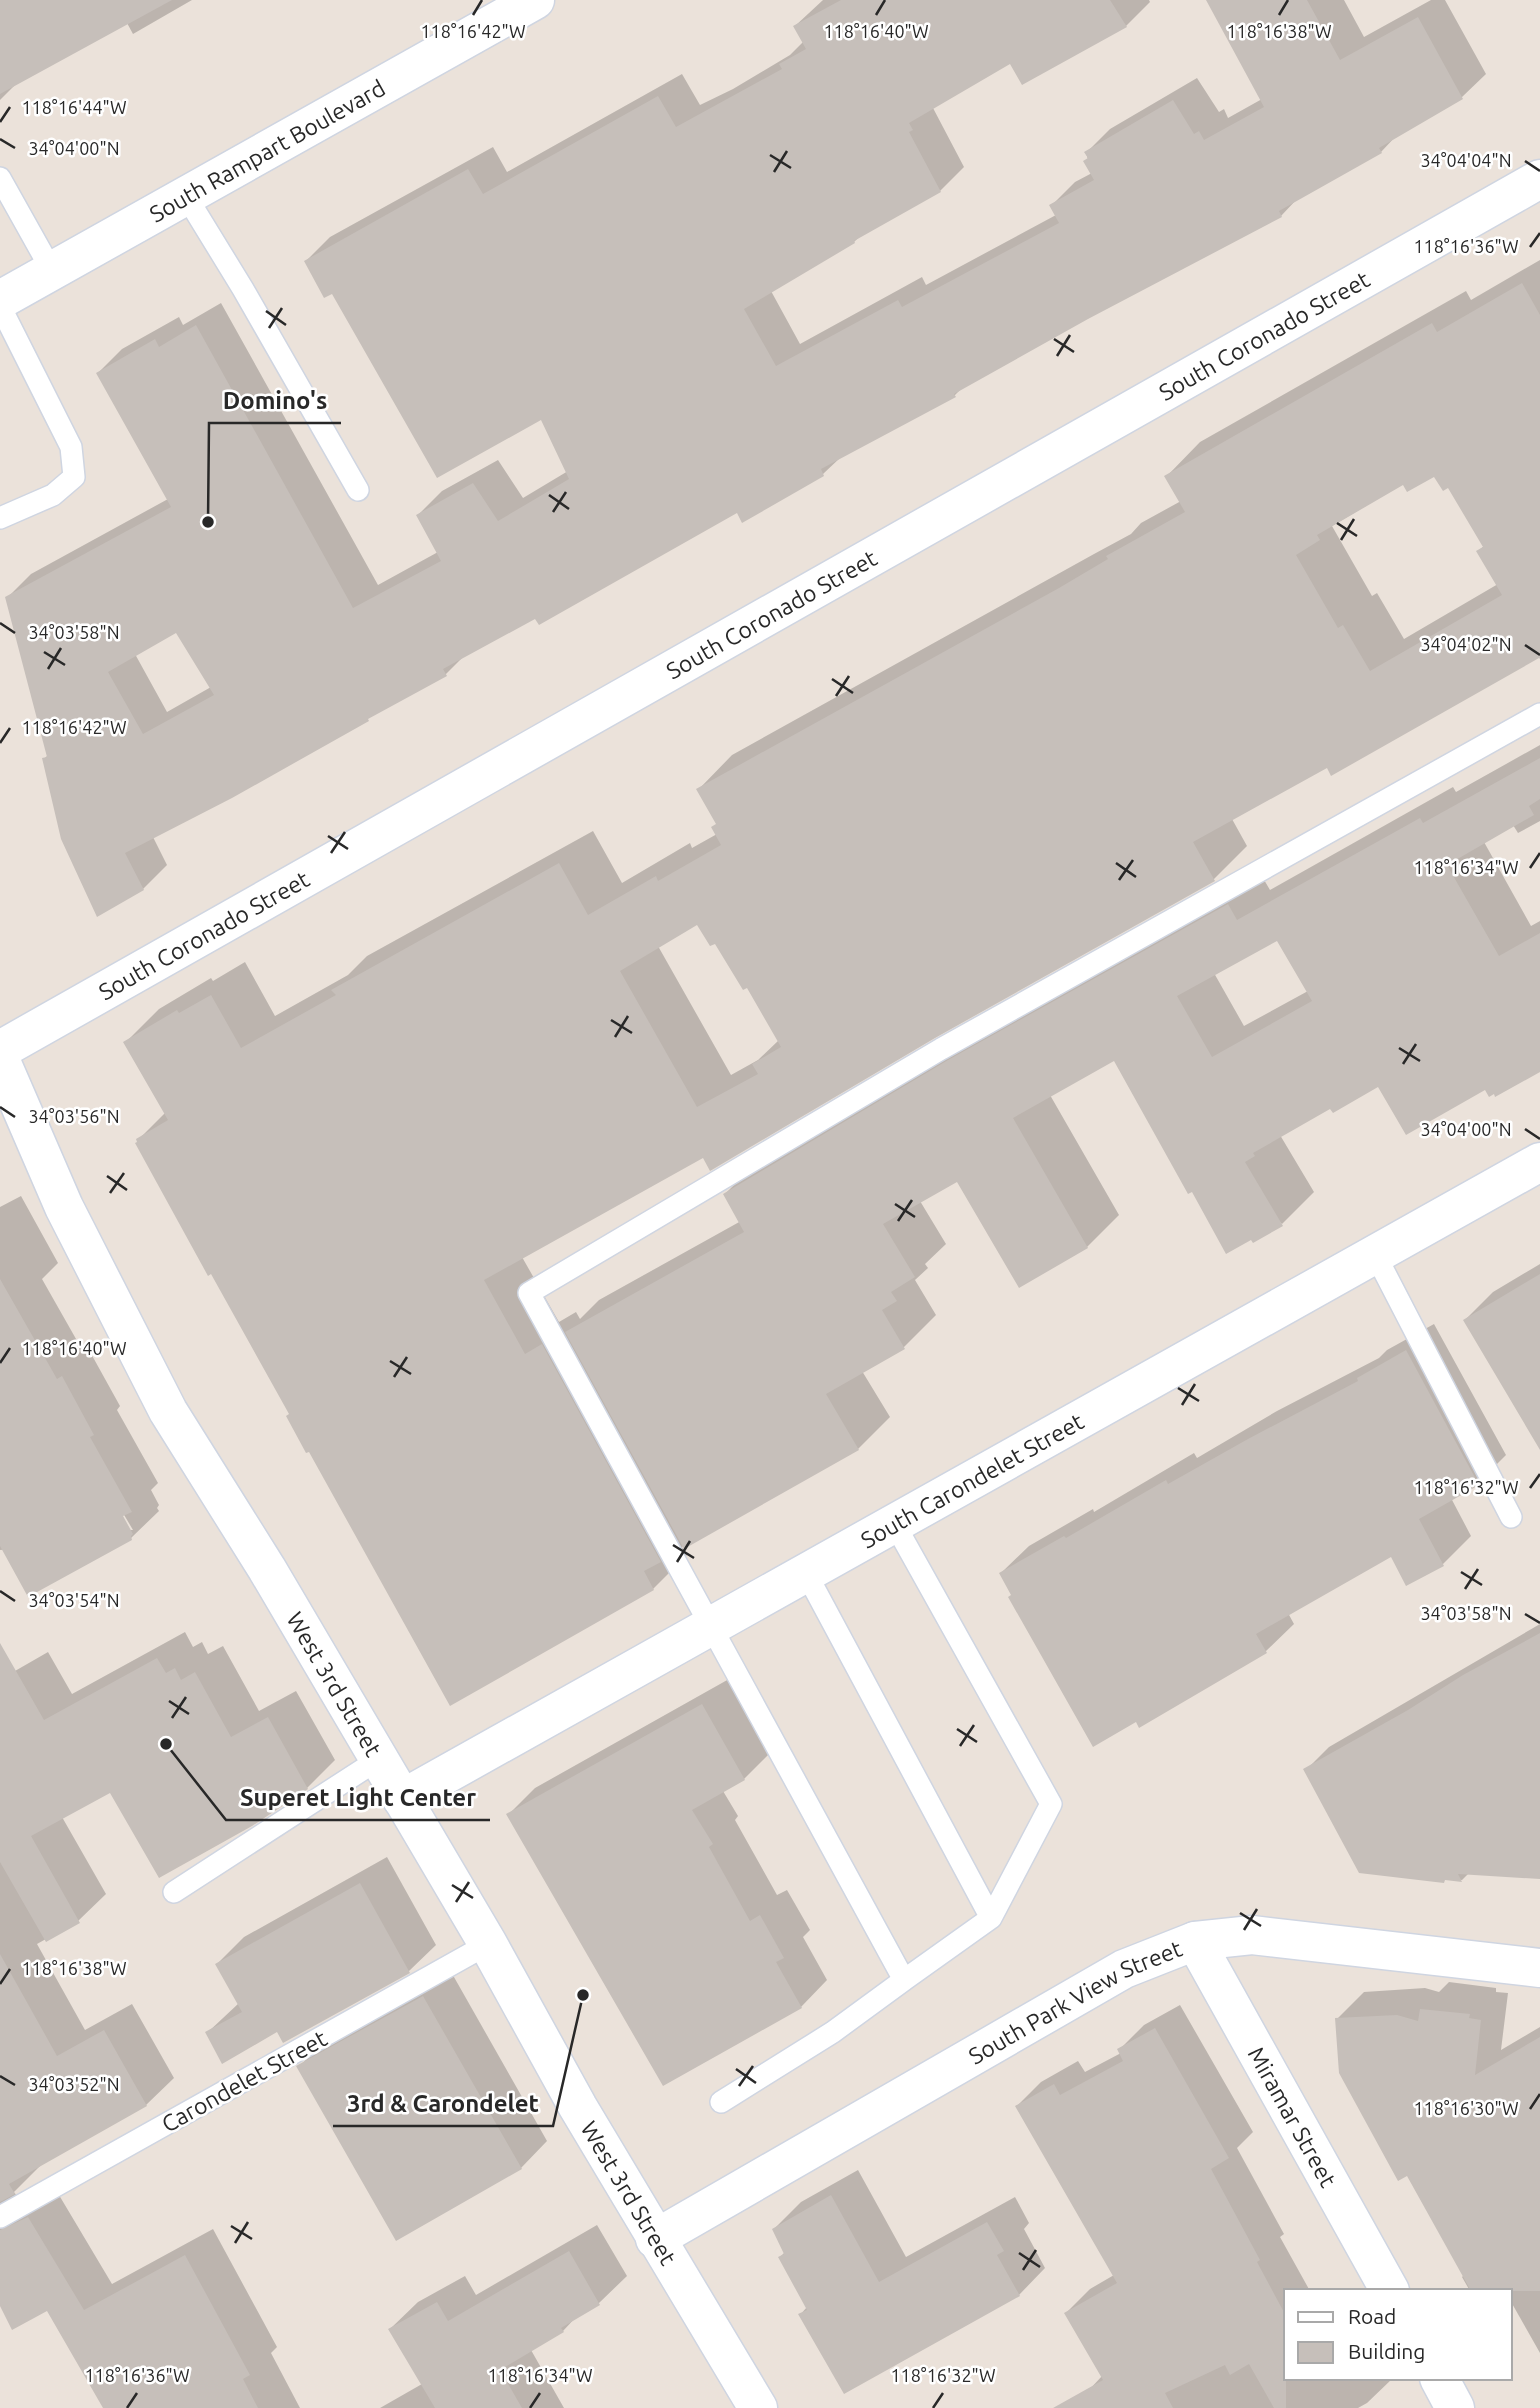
<svg xmlns="http://www.w3.org/2000/svg" width="1540" height="2408" font-family="Ubuntu,sans-serif">
<rect width="100%" height="100%" fill="#ebe2da"/>
<path fill="#0003" fill-rule="evenodd" d="M0,0H192L133,34L127,23L19,81L0,100Z
M823,0H1149L1150,2L1126,26L1011,62L933,108L964,167L940,191L862,234L854,242L771,291L800,344L922,277L926,285L1056,215L1051,206L1075,182L1092,173L1086,153L1110,129L1197,78L1219,112L1224,109L1228,118L1262,99L1208,0H1344L1364,37L1431,0H1445L1486,74L1462,97L1397,135L1381,152L1297,199L1281,216L1087,318L963,387L955,395L841,457L823,474L737,511L466,654L446,674L231,796L153,837L167,865L143,889L44,759L48,755L7,598L31,574L168,499L98,373L122,349L179,317L183,325L221,303L378,585L438,552L418,515L442,491L498,460L523,498L568,471L541,417L332,291L306,261L330,237L493,147L507,172L682,74L700,105L733,89L790,55L804,41L795,26ZM177,631L211,687L167,712L135,654Z
M1540,260V655L1328,765L1232,819L1247,846L1214,879L703,1156L522,1257L559,1322L576,1312L580,1319L599,1300L741,1221L725,1194L757,1162L1260,873L1270,890L1453,787L1456,792L1540,745V821L1518,833L1513,825L1484,842L1531,926L1540,921V1070L1486,1088L1378,1084L1331,1107L1280,1135L1314,1192L1282,1224L1115,1059L1050,1095L1119,1215L1087,1247L958,1179L920,1201L946,1244L925,1264L928,1268L915,1280L936,1315L904,1347L862,1371L890,1417L858,1449L682,1547L687,1555L653,1589L291,1414L138,1140L166,1112L125,1043L159,1009L211,978L213,981L245,962L275,1016L348,975L367,956L593,831L622,883L690,843L692,848L717,834V823L699,789L732,755L1094,554L1131,534L1141,523L1181,501L1167,476L1200,442L1466,291L1471,300ZM1435,474L1449,486L1484,546L1478,551L1498,584L1404,639L1377,593L1372,596L1332,526L1404,483ZM698,922L716,941L748,985L779,1040L758,1060L731,1075L658,946ZM1277,938L1308,991L1244,1026L1214,973Z
M21,1196L58,1263L42,1279L84,1353L89,1350L120,1406L117,1410L158,1483L151,1490L159,1505L157,1508L159,1511L131,1538L0,1550V1207ZM120,1508L133,1530H129L117,1509Z
M1540,1264V1446L1465,1320L1493,1292Z
M1434,1324L1506,1455L1478,1483L1451,1498L1471,1536L1443,1564L1407,1584L1391,1555L1288,1613L1294,1624L1266,1651L1140,1725L1013,1594L1001,1573L1029,1546L1093,1509L1094,1512L1194,1453L1197,1458L1277,1411L1379,1358L1387,1350Z
M1540,1624V1877L1469,1873L1462,1880L1446,1879L1306,1770L1329,1747Z
M185,1632L193,1647L202,1642L208,1654L223,1646L259,1711L296,1691L335,1760L307,1788L111,1790L62,1817L106,1894L78,1921L37,1944L85,2030L132,2004L174,2078L146,2105L41,2165L14,2192L21,2202L56,2190L112,2284L213,2229L277,2347L271,2353L300,2408H105L47,2308L0,2304V1660L8,1675L48,1652L72,1694Z
M729,1679L771,1752L744,1779L723,1791L738,1816L735,1820L777,1895L787,1890L810,1930L803,1937L827,1980L801,2007L509,1814L535,1788Z
M387,1857L436,1945L409,1971L278,2030L207,2033L239,2003L217,1964L244,1937Z
M450,1970L547,2141L521,2168L299,2067L325,2040Z
M1449,1982L1496,1988V1992L1508,1993L1501,2050L1540,2027V2353L1510,2300V2291H1470L1462,2277L1464,2275L1337,2019L1364,1992L1425,1988L1439,1992Z
M1180,2005L1253,2132L1237,2148L1284,2234L1280,2237L1310,2291H1286V2378L1392,2379L1367,2403L1358,2408H1099L1089,2390L1102,2376L1066,2313L1090,2289L1114,2275L1017,2106L1041,2082L1078,2061L1085,2072L1121,2053L1119,2050L1144,2025Z
M858,2170L906,2257L1015,2197L1029,2223L1024,2229L1045,2268L1019,2295L800,2315L807,2307L780,2257L785,2252L774,2229L801,2202Z
M597,2225L627,2276L599,2303L577,2316L563,2331L531,2350L564,2408H380L422,2384L390,2329L418,2302L465,2276L476,2295Z"/>
<path fill="#c6bfba" fill-rule="evenodd" d="M0,0H172L0,94Z
M841,0H1110L1127,27L1022,85L1010,64L909,123L913,130L909,132L941,192L854,241L855,243L744,309L776,366L898,300L902,307L1059,223L1049,205L1094,180L1083,161L1088,158L1084,152L1173,100L1194,134L1199,131L1204,140L1264,107L1206,0H1307L1340,60L1418,17L1463,99L1379,148L1382,153L1279,211L1282,217L1088,319L954,394L956,397L821,469L824,476L742,523L737,513L539,625L535,619L443,669L447,676L368,719L369,721L232,798L125,853L144,890L97,917L61,839L42,758L47,757L5,597L171,507L96,373L155,339L159,347L196,325L353,608L441,561L416,515L473,483L498,521L569,479L541,420L437,478L332,294L324,298L304,261L468,169L483,194L658,96L676,127L782,69L779,64L806,49L793,26ZM176,633L214,695L143,734L108,672Z
M1522,283L1540,315V659L1539,658L1331,776L1327,768L1193,842L1215,881L935,1038L710,1171L703,1158L484,1280L525,1354L542,1344L661,1562L644,1571L654,1590L450,1706L309,1452L306,1453L286,1416L289,1414L211,1274L208,1276L135,1143L137,1142L136,1139L168,1120L123,1042L177,1010L179,1013L211,995L241,1048L336,995L331,990L559,863L588,915L656,876L658,881L721,845L711,827L716,824L696,789L1059,588L1108,559L1106,556L1185,512L1164,476L1432,323L1437,332ZM1434,477L1443,491L1448,488L1483,547L1476,551L1502,595L1370,671L1343,625L1338,628L1296,555L1320,540L1317,535L1403,485L1407,492ZM697,925L710,946L715,944L743,990L747,988L781,1047L752,1064L758,1074L697,1107L620,971Z
M1540,758V799L1529,806L1534,815L1447,865L1499,956L1540,933V1072L1495,1097L1494,1094L1489,1097L1485,1090L1406,1135L1378,1087L1333,1113L1330,1109L1253,1153L1255,1156L1245,1162L1283,1226L1253,1243L1251,1240L1226,1254L1192,1192L1188,1194L1114,1061L1013,1118L1088,1248L1019,1288L957,1182L883,1224L915,1277L891,1292L897,1301L882,1310L905,1349L826,1394L859,1450L684,1549L565,1332L744,1232L723,1194L948,1060L1228,904L1237,920L1420,818L1423,823ZM1277,941L1312,1001L1212,1057L1177,996Z
M1540,1274V1450L1463,1320Z
M0,1279L57,1379L62,1376L94,1435L90,1437L132,1512L123,1516L133,1534L131,1536L132,1540L28,1597L0,1546Z
M1406,1350L1479,1485L1419,1519L1444,1566L1406,1586L1391,1557L1256,1634L1267,1653L1139,1728L1136,1722L1093,1747L1008,1597L1011,1595L999,1573L1064,1536L1066,1538L1166,1480L1168,1484L1248,1439L1358,1381L1357,1378Z
M1540,1633V1879L1458,1874L1462,1882L1445,1880L1444,1883L1359,1873L1303,1769L1408,1710L1463,1675Z
M0,1643L44,1720L157,1658L166,1673L175,1668L181,1680L195,1672L231,1737L268,1717L308,1789L252,1826L159,1878L110,1793L31,1836L80,1923L46,1942L0,1862Z
M702,1704L745,1780L692,1810L713,1844L709,1847L750,1921L760,1915L784,1958L776,1962L802,2008L663,2086L506,1814Z
M360,1883L410,1973L283,2043L277,2032L222,2064L205,2032L242,2012L215,1964Z
M0,1954L57,2056L104,2030L147,2106L9,2184L15,2194L0,2202Z
M423,1996L522,2169L396,2241L296,2066Z
M1420,2009L1470,2014L1469,2018L1481,2020L1475,2075L1540,2037V2291H1471L1407,2176L1398,2181L1339,2073L1335,2018L1397,2015L1418,2021Z
M1155,2028L1229,2158L1211,2169L1260,2260L1257,2262L1286,2316V2408H1274L1249,2364L1230,2375L1225,2365L1165,2393L1173,2408H1053L1103,2380L1064,2313L1117,2283L1015,2106L1054,2084L1060,2095L1123,2061L1117,2049Z
M831,2195L879,2282L987,2222L1004,2251L997,2255L1020,2296L844,2394L798,2314L807,2310L778,2257L784,2254L772,2229Z
M28,2217L84,2310L185,2255L250,2375L243,2379L258,2408H103L47,2311L12,2330L0,2306V2230Z
M569,2251L600,2305L561,2328L564,2332L500,2370L522,2408H435L388,2329L437,2302L448,2321Z"/>
<g fill="none" stroke-linecap="round" stroke-linejoin="round">
<defs>
<path id="lane" d="M0,178L52,271
M186,196L243,289L358,490
M0,306L71,447L74,477L53,495L0,518
M1375,1254L1511,1517
M894,1523L1051,1804L991,1918
M806,1573L991,1918L904,1980
M174,1892L379,1759
M721,2102L833,2032L904,1980L529,1293L941,1049L1540,714
M0,2217L488,1944"/>
<g id="street">
<path id="s1" d="M0,1050L1540,179"/>
<path id="s2" d="M402,1799L1540,1162"/>
<path id="s3" d="M1195,1941L1390,2291"/>
<path id="s4" d="M655,2239L1124,1969L1195,1941L1252,1935L1540,1968"/>
<path d="M1439,2378L1455,2408"/>
</g>
<g id="secondary">
<path id="s5" d="M0,300L535,0"/>
<path id="s6" d="M0,1059L64,1207L168,1411L267,1569L488,1944L578,2107L758,2408"/>
</g>
</defs>
<use href="#lane" stroke="#cfd5e1" stroke-width="24"/>
<use href="#street" stroke="#cfd5e1" stroke-width="41"/>
<use href="#secondary" stroke="#cfd5e1" stroke-width="41"/>
<use href="#lane" stroke="#fff" stroke-width="21"/>
<use href="#street" stroke="#fff" stroke-width="38"/>
<use href="#secondary" stroke="#fff" stroke-width="38"/>
</g>
<path fill="none" stroke="#282828" stroke-width="2.5" d="M473,15L482,0M876,15L885,0M1279,15L1288,0M0,122L10,107M0,139L15,148M770,155L791,168M1525,161L1540,171M774,172L787,151M1530,247L1540,233M266,311L286,325M269,328L282,308M1054,339L1074,352M1057,356L1070,335M549,495L569,509M553,512L566,492M1337,523L1357,536M1341,540L1354,519M0,623L15,633M1525,645L1540,655M44,652L65,665M48,669L61,648M832,679L853,693M836,696L849,676M0,743L10,728M328,836L348,849M331,853L345,832M1116,863L1136,877M1530,868L1540,853M1119,880L1133,860M611,1020L632,1033M615,1037L628,1016M1399,1048L1420,1061M1403,1064L1416,1044M0,1107L15,1117M1525,1129L1540,1139M107,1176L127,1190M110,1193L124,1173M895,1204L915,1217M898,1221L912,1200M390,1361L411,1374M0,1363L10,1348M394,1377L407,1357M1178,1388L1199,1401M1182,1405L1195,1384M1530,1488L1540,1474M673,1545L694,1558M677,1562L690,1541M1461,1572L1482,1585M1465,1589L1478,1569M0,1591L15,1601M1525,1614L1540,1623M169,1701L189,1714M172,1718L186,1697M957,1729L977,1742M960,1746L974,1725M452,1885L473,1898M456,1902L469,1882M1240,1913L1261,1926M1244,1930L1257,1909M0,1984L10,1969M736,2069L756,2083M0,2076L15,2085M739,2086L753,2066M1530,2109L1540,2094M231,2226L252,2239M235,2243L248,2222M1019,2253L1040,2267M1023,2270L1036,2250M127,2408L137,2393M530,2408L540,2393M933,2408L943,2393"/>
<g text-anchor="middle" dominant-baseline="central" stroke-width="5" stroke-linejoin="round" paint-order="stroke">
<g font-size="23" fill="#282828" stroke="#fff">
<text stroke="none"><textPath href="#s5" startOffset="306">South Rampart Boulevard</textPath></text>
<text stroke="none"><textPath href="#s1" startOffset="1452">South Coronado Street</textPath></text>
<text stroke="none"><textPath href="#s1" startOffset="886">South Coronado Street</textPath></text>
<text stroke="none"><textPath href="#s1" startOffset="234">South Coronado Street</textPath></text>
<text stroke="none"><textPath href="#s2" startOffset="653">South Carondelet Street</textPath></text>
<text stroke="none"><textPath href="#s6" startOffset="710">West 3rd Street</textPath></text>
<text stroke="none"><textPath href="#s4" startOffset="483">South Park View Street</textPath></text>
<text transform="translate(244 2081) rotate(-29)">Carondelet Street</text>
<text stroke="none"><textPath href="#s3" startOffset="201">Miramar Street</textPath></text>
<text stroke="none"><textPath href="#s6" startOffset="1298">West 3rd Street</textPath></text>
</g>
</g>
<g font-size="18" text-anchor="middle" fill="#282828" stroke="#fff" stroke-width="5" stroke-linejoin="round" paint-order="stroke">
<text x="473" y="38">118°16'42"W</text>
<text x="876" y="38">118°16'40"W</text>
<text x="1279" y="38">118°16'38"W</text>
<text x="74" y="114">118°16'44"W</text>
<text x="74" y="155">34°04'00"N</text>
<text x="1466" y="167">34°04'04"N</text>
<text x="1466" y="253">118°16'36"W</text>
<text x="74" y="639">34°03'58"N</text>
<text x="1466" y="651">34°04'02"N</text>
<text x="74" y="734">118°16'42"W</text>
<text x="1466" y="874">118°16'34"W</text>
<text x="74" y="1123">34°03'56"N</text>
<text x="1466" y="1136">34°04'00"N</text>
<text x="74" y="1355">118°16'40"W</text>
<text x="1466" y="1494">118°16'32"W</text>
<text x="74" y="1607">34°03'54"N</text>
<text x="1466" y="1620">34°03'58"N</text>
<text x="74" y="1975">118°16'38"W</text>
<text x="74" y="2091">34°03'52"N</text>
<text x="1466" y="2115">118°16'30"W</text>
<text x="137" y="2382">118°16'36"W</text>
<text x="540" y="2382">118°16'34"W</text>
<text x="943" y="2382">118°16'32"W</text>
</g>
<path fill="none" stroke="#282828" stroke-width="2.5" d="M208 522L209 423H341M166 1744L226 1820H490M583 1995L553 2126H333"/>
<g fill="#282828" stroke="#fff" stroke-width="2.5">
<circle cx="208" cy="522" r="7"/>
<circle cx="166" cy="1744" r="7"/>
<circle cx="583" cy="1995" r="7"/>
</g>
<g font-size="24" text-anchor="middle" font-weight="bold" fill="#282828" stroke="#fff" stroke-width="5" stroke-linejoin="round" paint-order="stroke">
<text x="275" y="409">Domino's</text>
<text x="358" y="1806">Superet Light Center</text>
<text x="443" y="2112">3rd &amp; Carondelet</text>
</g>
<rect x="1284" y="2289" width="228" height="91" fill="#ffffff" stroke="#a9a9a9" stroke-width="2"/>
<rect x="1298" y="2312" width="35" height="10" fill="#ffffff" stroke="#a9a9a9" stroke-width="2"/>
<text x="1348" y="2324" font-size="21" fill="#282828">Road</text>
<rect x="1298" y="2342" width="35" height="21" fill="#c6bfba" stroke="#a9a9a9" stroke-width="2"/>
<text x="1348" y="2359" font-size="21" fill="#282828">Building</text>
</svg>
